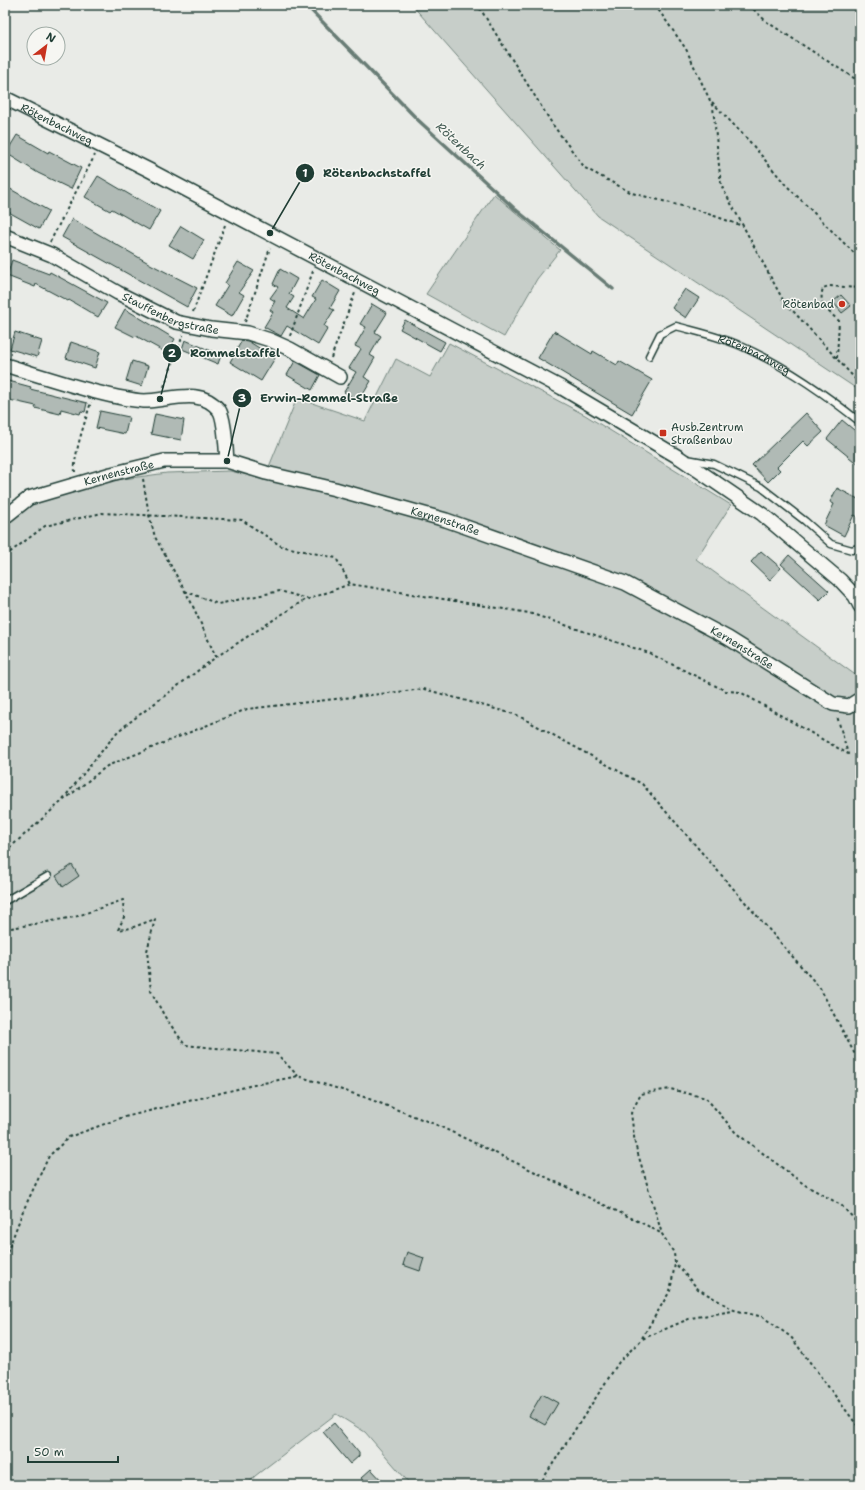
<svg xmlns="http://www.w3.org/2000/svg" width="865" height="1490" font-family="'Shantell Sans',sans-serif">
<rect width="100%" height="100%" fill="#e9ebe7"/>
<filter id="ink" filterUnits="userSpaceOnUse"><feTurbulence type="fractalNoise" baseFrequency=".025" numOctaves="2"/><feDisplacementMap in="SourceGraphic" scale="8" xChannelSelector="R" yChannelSelector="G"/><feConvolveMatrix kernelMatrix="1 2 1 2 8 2 1 2 1" color-interpolation-filters="sRGB"/></filter>
<g filter="url(#ink)">
<path fill="#c7cec9" stroke="#73867e" d="M412,5H860V391L598,216Z
M494,194L560,250L537,279L504,337L426,294Z
M449,343L585,415L731,505L696,559L854,674L860,677V1485H411L365,1432L336,1414L255,1476L247,1485H5V524L30,505L109,481L167,473L230,471L264,479L297,398L365,421L396,359L430,377Z"/>
<g fill="none" stroke-linecap="round" stroke-linejoin="round">
<path stroke="#687c75" stroke-width="3.5" d="M306,5L418,120L515,209L613,289"/>
</g>
<path fill="#b0bab5" stroke="#1f3d34" d="M17,135L48,153L49,151L81,168L71,189L38,173L6,153Z
M98,176L137,199V198L160,211L149,230L112,209L110,211L85,197Z
M5,186L49,211L39,229L5,210Z
M72,219L152,265L197,288L187,307L62,237Z
M181,226L204,240L193,259L169,245Z
M12,260L49,274L50,272L107,303L98,317L69,300L68,301L36,284L35,287L7,276Z
M238,262L254,271L239,292L244,295L232,316L215,306L228,285L225,283Z
M280,269L297,279L289,294L294,297L287,308L304,319L316,299L312,297L322,280L340,291L330,308L334,310L324,326L328,328L318,345L287,326L281,336L264,327L273,312L270,310L275,301L270,298L278,287L273,284Z
M685,289L699,298L686,318L672,308Z
M841,295L851,306L842,313L833,302Z
M372,304L387,313L375,332L381,336L370,355L375,358L364,377L371,381L359,401L344,392L356,372L349,368L361,349L355,346L366,327L360,324Z
M125,309L175,339L167,353L136,336L135,337L115,327Z
M405,320L445,342L440,351L400,329Z
M554,331L592,354L593,351L617,365L619,361L652,380L632,414L538,358Z
M15,332L42,341L37,357L10,349Z
M185,340L221,355L218,364L182,349Z
M242,340L248,341L275,358L261,381L230,362Z
M71,342L100,352L95,368L66,358Z
M132,361L148,366L142,386L126,381Z
M295,361L320,375L312,390L287,375Z
M5,380L31,387L30,389L87,403L85,412L81,411L80,414L61,409L60,414L35,408L36,406L5,399Z
M100,411L129,417L125,434L96,428Z
M806,413L823,432L808,446L803,441L777,467L780,470L768,482L752,465Z
M155,414L184,420L181,440L151,434Z
M842,420L860,435V466L827,439Z
M837,488L860,500V518L854,515L844,536L824,525L834,504L830,502Z
M761,551L781,568L770,580L751,562Z
M789,555L829,591L820,600L781,564Z
M72,865L79,876L63,887L56,876Z
M407,1252L424,1258L420,1271L403,1265Z
M542,1394L558,1403L545,1425L529,1416Z
M334,1423L359,1453V1456L350,1464L323,1432Z
M371,1469L386,1485H367L361,1478Z"/>
<g fill="none" stroke-linecap="round" stroke-linejoin="round">
<defs>
<g id="lane">
<path id="s1" d="M649,356L660,334L676,326C698,332 721,337 741,346C784,365 824,393 860,422"/>
<path d="M687,459L714,464L761,487L805,521L831,544L852,550L860,547"/>
<path d="M5,901L48,876"/>
</g>
<g id="street">
<path id="s2" d="M5,98L149,170L562,388L680,458L762,514L840,580L855,596L860,606"/>
<path id="s3" d="M5,236L52,255L118,293L176,322L211,329L248,333L270,340L290,349L340,377"/>
<path d="M5,365C35,374 65,384 96,392C112,396 128,400 144,401C169,401 200,386 219,410C225,418 226,450 227,461"/>
<path id="s4" d="M5,517L29,498L111,474L164,461H227L266,473L335,489L446,520L625,583L728,638L833,704L849,706L860,699"/>
</g>
</defs>
<use href="#lane" stroke="#1f3d34" stroke-width="9"/>
<use href="#street" stroke="#1f3d34" stroke-width="16"/>
<path stroke="#1f3d34" stroke-width="2" stroke-dasharray="3 3" stroke-linecap="butt" d="M474,5L481,10L553,125L585,168L632,193L697,210L743,226
M655,5L686,49L713,107L721,185L783,300L860,384
M749,5L767,22L860,82
M712,102L750,142L785,184L860,259
M50,242L95,155
M193,312L225,225
M245,322L270,248
M290,336L313,271
M331,358L355,293
M837,358L839,321C827,310 818,305 823,288L829,286L860,288
M164,387L183,335
M75,472C73,455 86,419 91,402
M143,479L149,515L155,537L191,602L216,657
M5,556L45,526L102,513L242,520L281,546L336,558L350,584L529,613L649,653L726,691L740,692L848,754L837,716
M185,591L218,604L280,591L308,599
M63,799L118,731L216,657L301,602L350,584
M5,852L60,803L107,766L247,709L424,689L517,715L642,784L820,988L860,1064
M5,929L75,917L123,900L124,917L118,930L131,928L155,919L147,951L151,991L165,1017L185,1045L277,1054L298,1076
M860,1225L841,1205L805,1185L736,1133L706,1098L670,1089L641,1094L631,1113L635,1144L662,1234L674,1253L675,1263L698,1289L734,1310L763,1317L791,1337L860,1429
M5,1258L23,1211L49,1156L69,1137L121,1118L249,1086L298,1076L364,1097L437,1125L648,1226L662,1234
M642,1338L670,1291L675,1264
M539,1485L619,1362L642,1339L691,1318L733,1311"/>
<use href="#lane" stroke="#f6f6f2" stroke-width="6"/>
<use href="#street" stroke="#f6f6f2" stroke-width="13"/>
</g>
</g>
<g fill="#c8321e" stroke="#f6f6f2" stroke-width="1.5">
<circle cx="842" cy="304" r="4"/>
<rect x="659" y="429" width="8" height="8" rx="2"/>
</g>
<g text-anchor="middle" dominant-baseline="central" stroke-width="3" stroke-linejoin="round" paint-order="stroke">
<g font-size="11" fill="#1f3d34" stroke="#f6f6f2">
<text stroke="none"><textPath href="#s2" startOffset="58">Rötenbachweg</textPath></text>
<text stroke="none"><textPath href="#s2" startOffset="382">Rötenbachweg</textPath></text>
<text stroke="none"><textPath href="#s3" startOffset="184">Stauffenbergstraße</textPath></text>
<text stroke="none"><textPath href="#s1" startOffset="126">Rötenbachweg</textPath></text>
<text stroke="none"><textPath href="#s4" startOffset="124">Kernenstraße</textPath></text>
<text stroke="none"><textPath href="#s4" startOffset="460">Kernenstraße</textPath></text>
<text stroke="none"><textPath href="#s4" startOffset="784">Kernenstraße</textPath></text>
</g>
<g font-size="11" fill="#1f3d34" stroke="#f6f6f2" text-anchor="end">
<text x="834" y="304">Rötenbad</text>
<text x="671" y="427" text-anchor="start">Ausb.Zentrum<tspan x="671" dy="13">Straßenbau</tspan></text>
</g>
<g font-size="12" font-style="italic" fill="#445c54" stroke="#f6f6f2">
<text transform="translate(461 146) rotate(43)">Rötenbach</text>
</g>
</g>
<path fill="none" stroke="#1f3d34" stroke-width="1.5" d="M270 233L305 173M160 399L172 353M227 461L242 398"/>
<g fill="#1f3d34" stroke="#f6f6f2" stroke-width="1.5">
<circle cx="270" cy="233" r="4"/>
<circle cx="160" cy="399" r="4"/>
<circle cx="227" cy="461" r="4"/>
<circle cx="305" cy="173" r="10"/>
<circle cx="172" cy="353" r="10"/>
<circle cx="242" cy="398" r="10"/>
</g>
<g font-size="12" text-anchor="middle" font-weight="bold" fill="#fff">
<text x="305" y="177">1</text>
<text x="172" y="357">2</text>
<text x="242" y="402">3</text>
</g>
<g font-size="12" text-anchor="middle" font-weight="bold" fill="#1f3d34" stroke="#f6f6f2" stroke-width="3" stroke-linejoin="round" paint-order="stroke">
<text x="377" y="177">Rötenbachstaffel</text>
<text x="235" y="357">Rommelstaffel</text>
<text x="329" y="402">Erwin-Rommel-Straße</text>
</g>
<rect width="865" height="1490" fill="none" stroke="#f6f6f2" stroke-width="20"/>
<rect x="10" y="10" width="845" height="1470" fill="none" stroke="#1f3d34" stroke-width="1.5" filter="url(#ink)"/>
<g transform="translate(46 46) rotate(31)"><circle r="19" fill="#f6f6f2" stroke="#a0aca6"/>
<path d="M0-3L7 15L0 10L-7 15Z" fill="#c8321e"/>
<text y="-6" font-size="11" font-weight="bold" text-anchor="middle" fill="#1f3d34">N</text>
</g>
<path d="M28 1456v6h90v-6" fill="none" stroke="#1f3d34" stroke-width="2"/>
<text x="34" y="1456" font-size="12" fill="#1f3d34" stroke="#f6f6f2" stroke-width="3" paint-order="stroke">50 m</text>
</svg>
